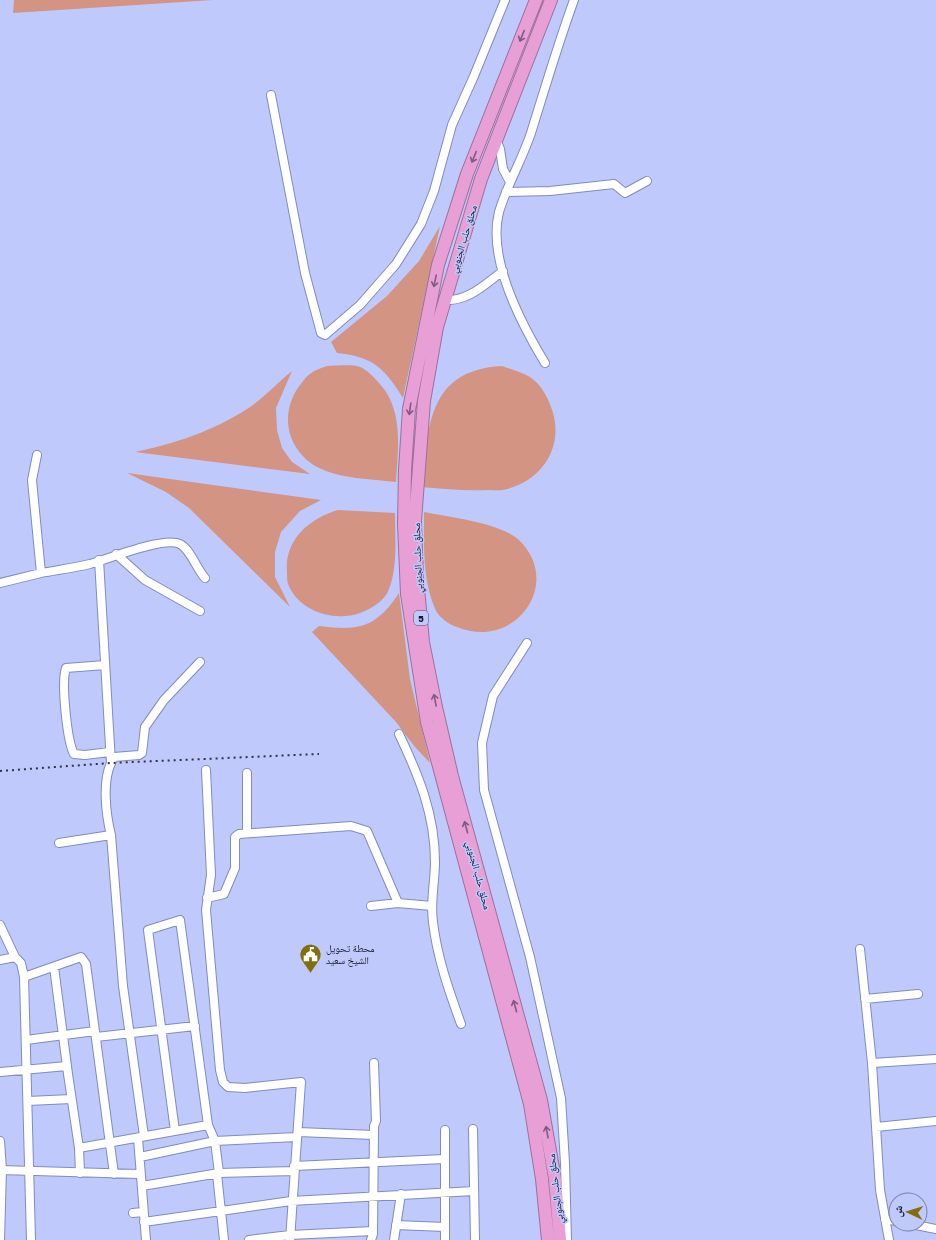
<svg xmlns="http://www.w3.org/2000/svg" width="936" height="1240" font-family="'Golos Text','Noto Naskh Arabic',sans-serif">
<rect width="100%" height="100%" fill="#bfc9fc"/>
<path fill="#d39483" d="M14,0H213L13,13Z
M440,226L403,398C384,368 374,357 337,353L331,342L387,296L419,261Z
M327,366C336,366 351,364 360,367C367,370 374,377 379,383C404,410 398,448 396,482C371,479 340,479 317,467C286,449 279,413 300,385C303,382 306,376 310,374C315,370 321,368 327,366Z
M502,366C513,370 526,373 535,381C542,387 548,398 551,407C565,443 545,479 507,489C502,491 495,490 489,490C466,491 445,489 422,487C428,428 427,370 502,366Z
M292,371L276,408L277,430L282,448L292,462L310,474L135,452C176,443 211,432 247,409C263,399 277,383 292,371Z
M127,473L321,500L300,511L281,532L275,552V577L290,607L189,508L166,492Z
M338,510L395,513C395,538 398,565 389,589C385,601 371,609 360,613C335,622 299,612 288,584C287,581 287,576 287,572C284,540 310,518 338,510Z
M424,512C449,517 501,523 519,540C564,584 514,651 457,627C450,625 440,618 436,611C422,580 424,545 424,512Z
M399,593L410,679L430,763L415,747L396,722L312,632L319,626C359,631 376,628 399,593Z"/>
<g fill="none" stroke-linecap="round" stroke-linejoin="round">
<defs>
<path id="minor" d="M271,95L305,273L321,333L325,335L360,305L396,264L421,224L434,191L452,125L474,76L505,0
M496,139L500,149L503,169L510,182
M506,192L550,191L614,184L625,193L647,181
M444,300C468,302 485,284 503,271
M545,363C522,325 487,259 499,212C507,185 522,160 531,133C545,88 558,44 574,0
M116,554L145,580L200,611
M99,560L111,763C102,782 106,815 111,835L123,986L144,1136
M41,573C57,570 74,568 90,564C108,559 164,536 180,544C191,550 196,568 205,578
M0,583L41,573L32,480L37,455
M527,643L493,696L482,743L484,790L530,957L561,1098L565,1163L567,1240
M105,665L66,668C61,682 67,741 74,754L85,755L110,752
M399,734C419,776 435,815 435,862C435,882 430,902 433,922C437,957 449,991 461,1024
M111,763L114,757L139,755L142,753L145,727L164,700L200,662
M206,770L211,875L206,910L220,1070L223,1082L228,1087L245,1088L301,1082L290,1240
M247,773V833
M59,843L111,835
M207,898L224,894L235,868V837L239,834L351,826L367,831L398,903
M371,906L398,903L432,906
M0,925L15,957
M860,949L872,1063L880,1190L889,1240
M0,960L15,957L21,963L24,977L31,1240
M54,967L68,1074L79,1148L80,1173
M24,977L81,957L86,964L114,1174
M865,999L918,994
M96,1037L195,1026
M26,1040L95,1031
M872,1063L936,1059
M0,1072L67,1066
M28,1101L71,1099
M876,1127L936,1121
M473,1129L475,1240
M175,1131L148,930L180,920L208,1125L215,1141L219,1173
M298,1132L374,1135
M138,1138L146,1240
M0,1141L2,1170L0,1240
M79,1148L208,1125
M140,1157L215,1141L297,1137
M294,1166L444,1159
M0,1170L139,1174
M217,1174L224,1240
M142,1186L219,1173L294,1171
M133,1213L143,1212
M885,1219L896,1221
M144,1222L291,1201L474,1191
M911,1224L936,1229
M396,1225L445,1227
M249,1240L290,1235L373,1231
M371,1240L373,1234L374,1126L376,1121L374,1063
M394,1240L401,1194
M445,1240V1130"/>
<path id="highway" d="M536,0L467,174L438,265L409,409L405,470L404,524L407,594L427,722L530,1104L542,1179L548,1240
M551,0L481,179L437,327L424,401L415,521L417,577L423,642L436,707L452,776L541,1100L555,1179L560,1240"/>
</defs>
<use href="#minor" stroke="#828bbb" stroke-width="10"/>
<use href="#highway" stroke="#9e709a" stroke-width="14"/>
<use href="#minor" stroke="#fff" stroke-width="8"/>
<use href="#highway" stroke="#e89fd6" stroke-width="12"/>
<path stroke="#2e3249" stroke-width="2" stroke-dasharray="2 4" stroke-linecap="butt" d="M0,771L111,763L319,754"/>
</g>
<defs><path id="oneway-shaft" d="M-6 0H5M1.5-3L5.5 0L1.5 3" fill="none" stroke-width="1.6" stroke-linecap="round" stroke-linejoin="round"/></defs>
<g stroke="#7e5c80">
<use href="#oneway-shaft" transform="translate(522 36) rotate(112)"/>
<use href="#oneway-shaft" transform="translate(474 157) rotate(112)"/>
<use href="#oneway-shaft" transform="translate(435 281) rotate(102)"/>
<use href="#oneway-shaft" transform="translate(410 409) rotate(98)"/>
<use href="#oneway-shaft" transform="translate(435 700) rotate(-101)"/>
<use href="#oneway-shaft" transform="translate(466 827) rotate(-105)"/>
<use href="#oneway-shaft" transform="translate(515 1006) rotate(-105)"/>
<use href="#oneway-shaft" transform="translate(547 1132) rotate(-100)"/>
</g>
<defs>
<symbol id="civic-pin" viewBox="-11 -11 22 30"><path d="M0 17L-7.5 6A9.5 9.5 0 1 1 7.5 6Z" fill="#826e0b" stroke="#bfc9fc"/><path d="M-.6-6.5H3V-4.5H.6V-3L4-1V1h2V6H-6V1h2V-1L-.6-3ZM-1.2 2.5V6h2.4V2.5Z" fill="#fff"/></symbol>
</defs>
<g fill-rule="evenodd">
<use href="#civic-pin" x="298" y="942" width="25" height="34"/>
</g>
<g text-anchor="middle" dominant-baseline="central" stroke-width="3" stroke-linejoin="round" paint-order="stroke">
<rect fill="#bfc9fc" stroke="#484d69" stroke-width="1" x="414" y="611" width="14" height="14" rx="3"/>
<g font-size="9" font-weight="bold" fill="#15182a">
<text x="421" y="618">5</text>
</g>
<g font-size="10" fill="#15182a" stroke="#bfc9fc">
<text transform="translate(463 239) rotate(-73)">محلق حلب الجنوبي</text>
<text transform="translate(417 558) rotate(-92)">محلق حلب الجنوبي</text>
<text transform="translate(479 875) rotate(75)">محلق حلب الجنوبي</text>
<text transform="translate(555 1189) rotate(-97)">محلق حلب الجنوبي</text>
</g>
<g font-size="10" fill="#15182a" stroke="#bfc9fc" text-anchor="start">
<text x="326" y="948">محطة تحويل<tspan x="326" dy="12">الشيخ سعيد</tspan></text>
</g>
</g>
<g transform="translate(908 1212) rotate(274)"><circle r="19" fill="#bfc9fc" stroke="#7b82a8"/>
<path d="M0-3L7 15L0 10L-7 15Z" fill="#826e0b"/>
<text y="-6" font-size="11" font-weight="bold" text-anchor="middle" fill="#15182a">ش</text>
</g>
</svg>
